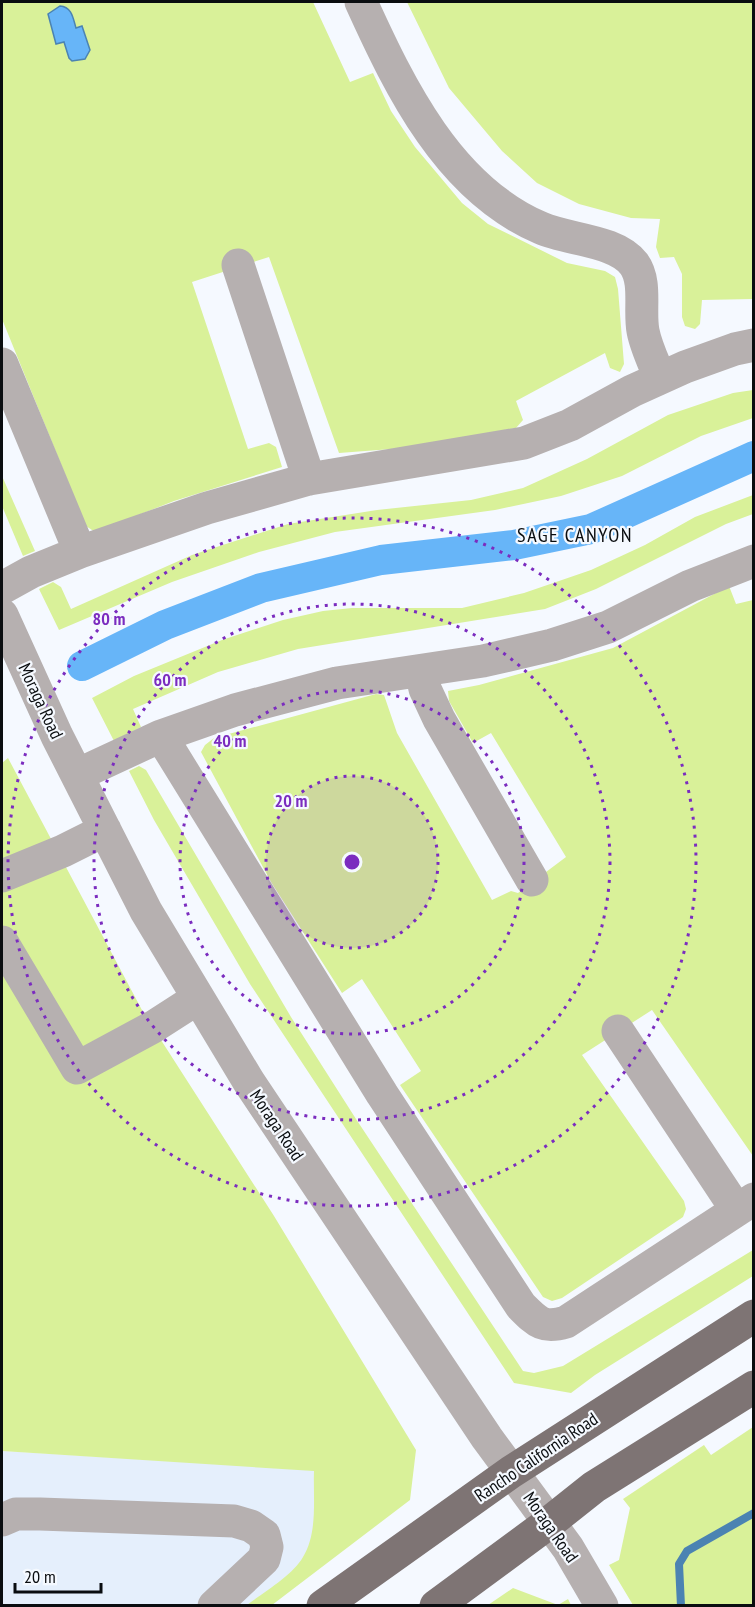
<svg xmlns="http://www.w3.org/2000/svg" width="755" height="1607" font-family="'PT Sans Narrow',sans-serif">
<rect width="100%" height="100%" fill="#f5f9ff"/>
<path fill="#e5effc" d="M2,1451L333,1471L328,1561L272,1605H2Z"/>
<path fill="#d9f199" d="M2,2H313L350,82L373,73L391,111L415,147L462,203L488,224L567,263L605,271L615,277L618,289L624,364L620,372L610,368L605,353L516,401L523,420L516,428L405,448L339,453L269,257L192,282L248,449L269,443L276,447L282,467L174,501L95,532L86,526L2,319Z
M407,2H753V299L702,300L700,324L695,329L685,326L682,317V274L674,257L660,258L656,247L660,219L631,218L579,204L537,183L502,151L449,88Z
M753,390V418L701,436L622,476L561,496L495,510L335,532L259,552L172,582L59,630L39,589L53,582L61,587L71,609L192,555L288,524L377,510L471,500L523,488L587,459L668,415L733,393Z
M2,476L35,551L23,556L2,506Z
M753,495V514L726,524L596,589L545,609L298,649L218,672L133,709L141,727L114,741L92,698L134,676L222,640L283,620L323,611L352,608H462L524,593L591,570L645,545L695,517Z
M729,586L736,604L753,600V1156L652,1010L582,1055L684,1201L686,1209L683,1217L562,1298L552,1301L543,1297L400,1085L421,1071L362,979L342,993L271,882L201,752L205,745L214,738L376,694L384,695L397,733L492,900L511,891L518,893L566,857L491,733L473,743L449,701L448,691L479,685L613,648Z
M8,758L143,1012L274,1216L416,1450L410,1500L272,1605H247C264,1592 293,1575 303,1557C318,1533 313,1498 314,1471L2,1451V763Z
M139,766L146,770L291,1017L356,1119L523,1371L534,1373L563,1366L753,1250V1276L595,1375L571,1393L514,1383L250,984L154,820L129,771Z
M753,1427V1605H633L609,1565L619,1560L630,1508L623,1499L704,1445L711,1455Z
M513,1588L558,1605L568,1599L571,1605H488Z"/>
<path fill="#67b5f8" stroke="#4b83b2" stroke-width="1.5" d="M60,6C72,7 73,18 76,28L82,26L90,50L85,59L72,61L69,58L64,42L56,44L48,14Z"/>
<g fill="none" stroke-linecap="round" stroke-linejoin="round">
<path stroke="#4b83b2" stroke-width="8" d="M681,1606L679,1564L687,1551L754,1513"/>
<path stroke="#67b5f8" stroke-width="30" d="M82,666L165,625L261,588L381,560L514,545L591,529L754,456"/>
<path stroke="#b6b0b0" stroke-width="33" d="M361,2C400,88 449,189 541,228C568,240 616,240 634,264C647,282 639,310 643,331C646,347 654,363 660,378
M238,265L309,479
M2,364L80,552
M2,588L31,572L80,552L207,508L309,479L524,443L570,425L632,391L685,367L735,349L754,345
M2,615L57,736L146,911L249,1082L487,1438L568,1548L602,1606
M421,671L425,689L439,719L532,880
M161,736L382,1094L521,1306C537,1322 543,1329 566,1322L754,1199
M77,775L161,736L235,710L337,683L483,661L552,645L608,627L690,586L754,561
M2,876L63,851L105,830
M2,942L77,1068L153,1027L198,998
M618,1031L736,1209
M2,1520L16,1514H40L234,1521L251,1526L264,1535L267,1547L264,1559L214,1606"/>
<path stroke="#7e7474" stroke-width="33" d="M323,1606L511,1472L754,1316
M436,1606L550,1522L594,1487L754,1387"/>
</g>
<circle cx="352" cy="862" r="86" fill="#7b2cbf" fill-opacity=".12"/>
<g fill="none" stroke="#7b2cbf" stroke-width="3" stroke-dasharray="3 6">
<circle cx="352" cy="862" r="86"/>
<circle cx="352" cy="862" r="172"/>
<circle cx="352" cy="862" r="258"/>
<circle cx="352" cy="862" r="344"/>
</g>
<g text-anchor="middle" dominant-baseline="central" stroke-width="4.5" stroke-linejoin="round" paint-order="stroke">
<g font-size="18" fill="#0a0d10" stroke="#f5f9ff">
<text transform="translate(41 701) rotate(65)">Moraga Road</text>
<text transform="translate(277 1125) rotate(56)">Moraga Road</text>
<text transform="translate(536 1457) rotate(-34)">Rancho California Road</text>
<text transform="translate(551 1527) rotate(55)">Moraga Road</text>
</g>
<g font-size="20" letter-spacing="1.5" fill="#0a0d10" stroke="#f5f9ff">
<text x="575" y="535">SAGE CANYON</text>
</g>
</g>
<circle cx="352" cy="862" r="9" fill="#7b2cbf" stroke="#f5f9ff" stroke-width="3"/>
<g font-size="18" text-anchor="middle" font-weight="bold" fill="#7b2cbf" stroke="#f5f9ff" stroke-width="4.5" stroke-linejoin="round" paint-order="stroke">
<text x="109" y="625">80 m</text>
<text x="170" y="686">60 m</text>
<text x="230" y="747">40 m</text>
<text x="291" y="807">20 m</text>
</g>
<rect width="755" height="1607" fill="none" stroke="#0a0d10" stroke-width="6"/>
<path d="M15 1583v9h86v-9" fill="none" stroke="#0a0d10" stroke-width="3"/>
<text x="24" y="1583" font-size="18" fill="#0a0d10" stroke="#f5f9ff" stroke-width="4.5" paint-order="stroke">20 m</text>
</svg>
